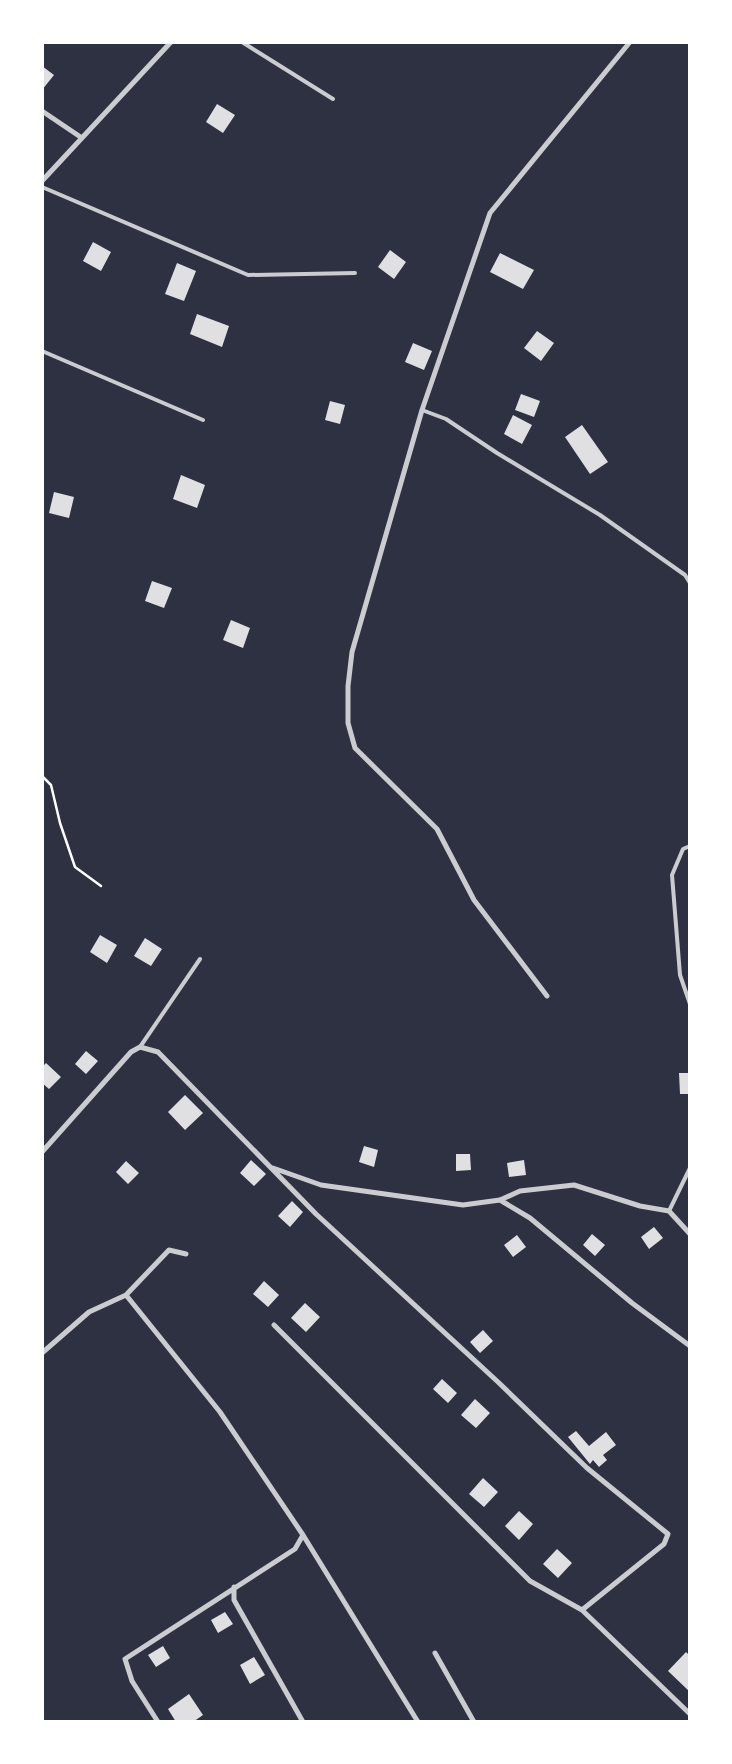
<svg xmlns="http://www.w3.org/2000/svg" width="732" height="1764" font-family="'PT Sans Narrow',sans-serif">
<rect width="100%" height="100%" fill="#2d3142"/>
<path fill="#e0e0e3" d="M42,66L54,75L42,90Z
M217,104L235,115L223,133L206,122Z
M93,242L111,252L101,271L83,261Z
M390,250L406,262L394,279L378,267Z
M500,253L534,270L523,289L490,272Z
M177,263L196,271L184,301L165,294Z
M197,314L229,326L222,347L190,334Z
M537,331L554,343L541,361L524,348Z
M413,343L432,351L424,370L405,362Z
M521,394L540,401L534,417L515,410Z
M330,401L345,405L340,424L325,420Z
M513,415L532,425L522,444L504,434Z
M582,425L608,462L590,474L565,437Z
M181,475L205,485L197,508L173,499Z
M54,492L74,497L69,518L49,513Z
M152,581L172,588L164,608L145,601Z
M231,620L250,628L243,648L223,640Z
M100,935L117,945L107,963L90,952Z
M145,938L162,949L151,966L134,956Z
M86,1051L98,1061L86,1074L75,1064Z
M46,1063L61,1077L49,1089L42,1083V1067Z
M679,1073H690V1094H680Z
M185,1095L203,1113L185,1130L168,1112Z
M364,1146L378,1150L374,1167L359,1162Z
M456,1154H470L471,1170L456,1171Z
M251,1160L266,1174L254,1186L240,1173Z
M524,1160L526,1175L509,1177L507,1163Z
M126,1161L139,1173L128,1184L116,1172Z
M292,1201L303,1212L290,1227L278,1216Z
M654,1227L663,1238L649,1249L641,1237Z
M592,1234L605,1245L595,1256L583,1245Z
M517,1235L526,1247L513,1257L504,1245Z
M264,1281L279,1295L268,1307L253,1294Z
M305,1303L320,1317L306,1332L291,1318Z
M483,1330L493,1341L480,1353L470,1342Z
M442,1379L457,1393L448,1403L433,1389Z
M475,1399L490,1413L476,1428L461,1415Z
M576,1431L589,1446L606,1432L616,1445L603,1455L607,1460L599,1467L593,1460L590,1464L568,1437Z
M483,1478L498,1492L484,1507L469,1494Z
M519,1511L533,1524L519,1540L505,1526Z
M557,1549L572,1563L558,1578L543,1564Z
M225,1612L233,1624L218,1633L211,1620Z
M163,1646L170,1658L156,1667L148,1655Z
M686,1652L690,1656V1692L668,1671Z
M254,1657L265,1675L250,1684L240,1665Z
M189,1694L203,1715L193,1722H176L168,1709Z"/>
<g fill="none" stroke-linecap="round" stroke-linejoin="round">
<path stroke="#fff" stroke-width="2.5" d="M42,776L51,785L60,823L75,867L101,886"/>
<path stroke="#caccd0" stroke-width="4" d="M242,42L333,99
M42,187L248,275L355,273
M42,351L203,420
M422,410L446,419L497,453L600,515L685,575L690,583
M690,846L683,849L672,875L680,975L690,1004
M140,1047L200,959
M669,1211L690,1168"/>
<path stroke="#caccd0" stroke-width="5" d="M42,111L82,138
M42,181L171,42
M547,996L474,900L437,829L355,748L348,723V686L352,652L422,410L490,213L630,42
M42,1152L131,1052L140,1047L158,1052L316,1214L498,1382L587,1468L668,1534L664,1544L582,1610
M273,1168L321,1185L463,1205L500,1200L520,1191L574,1185L640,1206L669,1211L690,1234
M500,1200L530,1218L632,1303L690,1346
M126,1295L220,1412L303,1535L418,1722
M274,1325L530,1581L582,1610L690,1714
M42,1353L89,1312L126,1295L169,1250L186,1254
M234,1587V1600L303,1722
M435,1653L474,1722
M158,1722L132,1681L125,1659L295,1549L303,1535"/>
</g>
<rect width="732" height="1764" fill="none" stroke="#ffffff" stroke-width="88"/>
</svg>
